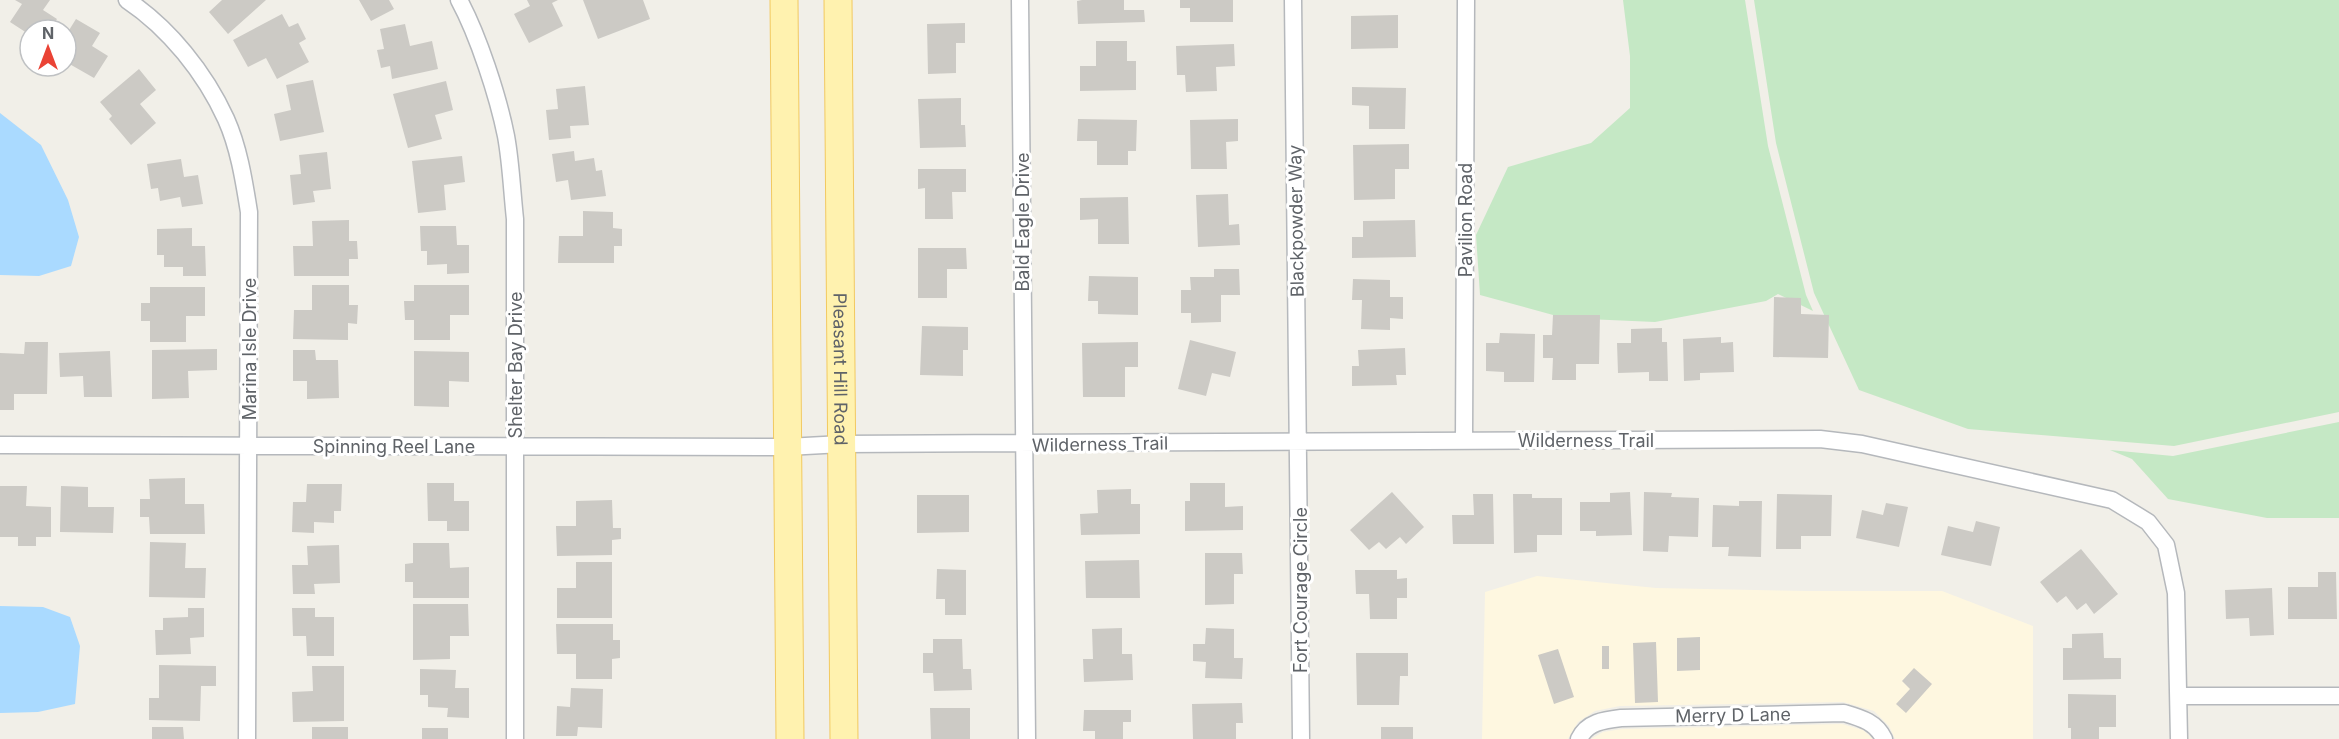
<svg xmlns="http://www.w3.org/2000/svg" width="2339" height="739" font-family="Inter,sans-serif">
<rect width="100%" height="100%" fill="#f1efe8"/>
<path fill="#fef7e0" d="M1537,576L1656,588L1807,591H1942L2033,626V739H1895L1889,726L1874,711L1843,702L1620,706L1595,711L1578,722L1568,739H1482L1485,592Z
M1842,724L1863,730L1873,739H1591L1603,732L1622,729Z"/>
<path fill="#c5e8c5" d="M1623,0H1745L1768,146L1806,295L1813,311L1778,294L1766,301L1655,322L1564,318L1480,295L1476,235L1508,167L1591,143L1630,108V56Z
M1754,0H2339V412L2174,446L1968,429L1859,390L1814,293L1776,143Z
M2339,422V518H2267L2168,499L2132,459L2110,450L2173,456Z"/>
<path fill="#aadaff" d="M0,113L41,145L68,200L79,237L71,266L39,276L0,275Z
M0,606L43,607L70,617L80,646L75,704L38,712L0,713Z"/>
<path fill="#cccac5" d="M15,0H50L43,10L57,19L50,30H30V35L10,22L22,4Z
M222,0H266L228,34L209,12Z
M359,0H389L394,9L371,21Z
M527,0H558L552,3L563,26L529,43L514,14L530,6Z
M583,0H643L650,19L598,39Z
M1082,0H1124V10H1144L1145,22L1078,24L1077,1Z
M1180,0H1233V22H1190V8H1180Z
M282,14L289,27L298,23L306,39L299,43L309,62L277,79L266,58L248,67L233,40Z
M1398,15V48L1351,49V16Z
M76,19L100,33L92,46L108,56L94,78L66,62V51L72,41L66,35Z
M965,23V43H956V73L928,74L927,24Z
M405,24L410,46L432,41L438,69L392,79L390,66L381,68L377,50L384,49L380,29Z
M1096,41H1127V61H1136V90L1080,91V66H1096Z
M1234,44L1235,66L1216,67L1217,91L1186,92L1185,75H1177L1176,46Z
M139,69L156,90L140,104L156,123L131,145L109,119L112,116L100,102Z
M313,80L324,132L280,141L274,114L291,110L286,85Z
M446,81L453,110L435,115L442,139L408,148L393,94Z
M585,86L589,125L570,126L571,138L549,140L546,110L558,109L556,89Z
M1352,87L1406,88L1405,129H1369V106L1352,105Z
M961,98V125H965L966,147L920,148L918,99Z
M1078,119L1137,120L1136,151H1128V165H1097V141H1077Z
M1238,119V141L1226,142L1227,169H1191L1190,120Z
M1409,144V169H1395V199L1354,200L1353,145Z
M574,151L575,161L594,158L596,171L602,170L606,196L571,200L568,180L556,182L552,154Z
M327,152L331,189L313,191L315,202L293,205L290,175L301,174L299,155Z
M462,156L465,182L444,185L446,210L418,213L412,161Z
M181,159L184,177L198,175L203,204L182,207L180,197L160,201L158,188L151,189L147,164Z
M918,169H966V192H952L953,219H925V188L918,189Z
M1228,194L1229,225L1239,224L1240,245L1198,247L1196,195Z
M1128,197L1129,244H1098V219L1080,220V198Z
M583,211L613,212V228L622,229V246H614V263H558L559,236H583Z
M349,220V241H357L358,259H349V276H294L293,246H313L312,221Z
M1415,220L1416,257L1352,258V237H1363V221Z
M420,226H456L457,245H469V273L447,274V264L427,265V251H421Z
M192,228V246H205L206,276H183V267H164V255H157V229Z
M918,248H966L967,269H947V298H918Z
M1214,269H1239L1240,295H1221V322L1191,323V313H1181V290H1191L1190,277H1214Z
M1089,276L1138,277V315L1098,314V301H1088Z
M1353,279L1390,280V297H1403V319L1390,318V330L1361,329L1362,300H1352Z
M312,285H349V305H358L357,324L348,323V340L293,339L294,310H312Z
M414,285H469V315H450V340H414V320H405L404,301H414Z
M150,287H205V316H186V342H150V321H141V303H150Z
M1774,297L1801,298V314L1829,315L1828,358L1773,357Z
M1553,315H1600L1599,364H1576V380H1552L1553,358H1543V335H1552Z
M922,326L968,327V350H963V376L920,375Z
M1662,328V342H1667L1668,381H1649V372L1618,373L1617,343H1631V329Z
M1500,333L1535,334L1534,382H1504V372L1486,371V343H1499Z
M1721,337V343L1733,342L1734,372L1700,373V380L1684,381L1683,339Z
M1190,340L1236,352L1230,377L1212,373L1206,396L1178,389Z
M25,342H48L47,394H14V410H0V353L24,354Z
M1138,342V367H1125V397H1083L1082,343Z
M1405,348L1406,375H1396L1397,385L1352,386V366H1359L1358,350Z
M217,349V370L188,371L189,398L152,399V350Z
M293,350H315L316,360H338L339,398L307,399V381H293Z
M110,351L112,397H84L83,376L60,377L59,353Z
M414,351L469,352V382L449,381V407L414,406Z
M185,478V504H204L205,534H150L149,517H140V499H150L149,479Z
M427,483H454V501H469V531H447V521H428Z
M1190,483H1225V507L1243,506V530L1185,531V501H1190Z
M307,484H342L341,511H334V523L314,522V533L292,532L293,502H306Z
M0,486H27L26,506L51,507V537H36V546H18V537H0Z
M61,486L88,487V507H114L113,533L60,532Z
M1131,489V504H1140V534L1081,535L1080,514L1098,513L1097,490Z
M1392,492L1424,527L1406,544L1400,537L1386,549L1379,542L1369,550L1350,530Z
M1630,492L1632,535L1596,536V531H1580V502H1610V493Z
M1644,492L1672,493L1671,497L1699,498L1698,537L1669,536L1668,552L1643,551Z
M1473,494H1493L1494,544H1453L1452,515H1474Z
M1513,494H1532V498H1562V535H1537V552L1514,553Z
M1777,494L1832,495L1831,536H1801V549H1776Z
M917,495H969V532L917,533Z
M612,500L613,528H621V539L612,540V555L557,556L556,526H576V501Z
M1739,501H1762L1761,557L1728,556L1729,547H1712L1713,505L1739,506Z
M1886,503L1908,507L1899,547L1856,538L1862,510L1883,515Z
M1976,521L2000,527L1991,566L1941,555L1948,526L1973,532Z
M150,542L186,543L185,568H206L205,598L149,597Z
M413,543H449L450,568L469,567V598H413V582H405V564L413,563Z
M339,545L340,583L314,584L315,594H293L292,565H308L307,546Z
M2081,549L2118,594L2094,614L2086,603L2077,610L2066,596L2057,603L2040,582Z
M1205,553H1242L1243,574H1234V604L1205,605Z
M1139,560L1140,598H1086L1085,561Z
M576,562H612V618H557V588H576Z
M937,569L966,570V615H945V599H936Z
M1355,570H1397V579L1407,578V598H1397V619H1370L1369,594H1356Z
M2318,572H2336L2337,619H2288V587H2318Z
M2272,588L2274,635L2250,636L2249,618L2226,619L2225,590Z
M413,604H468L469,636H450V659L413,660Z
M188,608H204V637L190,638L191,654L156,655L155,630H163V618L188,617Z
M292,608H315V617H334V656H307L306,636H293Z
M556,624H613V640H620V658L612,659V679H576V654H557Z
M1122,628V654H1132L1133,680L1084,682L1083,659H1093L1092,629Z
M1206,628L1234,629V658H1243L1242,679L1205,678L1206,662L1193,661V644H1205Z
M2103,633L2104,658H2121V679L2063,680V648H2072V634Z
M1700,637V670L1677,671V638Z
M933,639H962L963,669H971L972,690L934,691L933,673H923V653H933Z
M1656,642L1658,702L1635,703L1633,643Z
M1602,646H1609V669H1602Z
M1558,649L1574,697L1554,704L1538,655Z
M1356,653H1408V676H1400L1399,705H1357Z
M159,665L216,666V686H201L200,721L149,720V698H159Z
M312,666H344V721L293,722L292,692L313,691Z
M1914,668L1932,684L1906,713L1896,704L1910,689L1902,681Z
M420,669L456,670L455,688H469V718L447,717L448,708L428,707V695H420Z
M571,688L603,689L602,728L578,727L577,736H556L557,706L570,707Z
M2068,694L2116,695V727H2099V739H2071V728H2068Z
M1242,703L1243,723H1236V739H1193L1192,704Z
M930,708H970V739H931Z
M1084,710H1131V722H1123V739H1095V731H1083Z
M152,727H183L184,739H152Z
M312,727H348V739H312Z
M1381,727H1413V739H1381Z
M422,728H448V739H422Z"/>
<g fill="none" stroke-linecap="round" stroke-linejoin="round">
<defs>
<path id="street" d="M127,0C169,28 205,73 226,119C239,148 244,181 249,212L247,739
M459,0C478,35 498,96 506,136C511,163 512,192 515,219V739
M1020,0L1027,739
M1293,0L1301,739
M1464,440L1466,0
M0,445L787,447L842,444L1820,439L1862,444L2112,500L2148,522L2166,545L2176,593L2179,739
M2179,696H2339
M1579,739C1587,722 1604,720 1621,718L1844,713C1861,718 1876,722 1884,739"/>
<g id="primary">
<path d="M784,0L790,739"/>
<path id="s1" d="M838,0L844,739"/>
</g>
</defs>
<use href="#street" stroke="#b5b8bc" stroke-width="19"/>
<use href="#primary" stroke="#f2c960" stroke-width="29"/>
<use href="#street" stroke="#fff" stroke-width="16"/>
<use href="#primary" stroke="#fff2af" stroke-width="27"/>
</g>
<g text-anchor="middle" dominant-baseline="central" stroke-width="6" stroke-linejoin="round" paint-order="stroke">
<g font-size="18" fill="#5f6368" stroke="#fff">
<text transform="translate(1465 220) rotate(-90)">Pavilion Road</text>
<text transform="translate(1296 221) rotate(-91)">Blackpowder Way</text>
<text transform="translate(1022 222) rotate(-90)">Bald Eagle Drive</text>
<text transform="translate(249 349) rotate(-90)">Marina Isle Drive</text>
<text transform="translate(515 365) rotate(-90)">Shelter Bay Drive</text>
<text stroke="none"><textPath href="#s1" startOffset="369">Pleasant Hill Road</textPath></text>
<text x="1586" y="440">Wilderness Trail</text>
<text transform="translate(1100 444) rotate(-1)">Wilderness Trail</text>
<text x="394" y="446">Spinning Reel Lane</text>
<text transform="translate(1300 590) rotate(-90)">Fort Courage Circle</text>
<text transform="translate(1733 715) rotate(-1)">Merry D Lane</text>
</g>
</g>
<g transform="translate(48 48)"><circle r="28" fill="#ffffff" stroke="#bfc1c3" stroke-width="1.5"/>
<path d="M0-4.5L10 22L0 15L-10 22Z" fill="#ea4335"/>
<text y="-9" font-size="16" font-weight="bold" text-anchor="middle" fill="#5f6368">N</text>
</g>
</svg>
